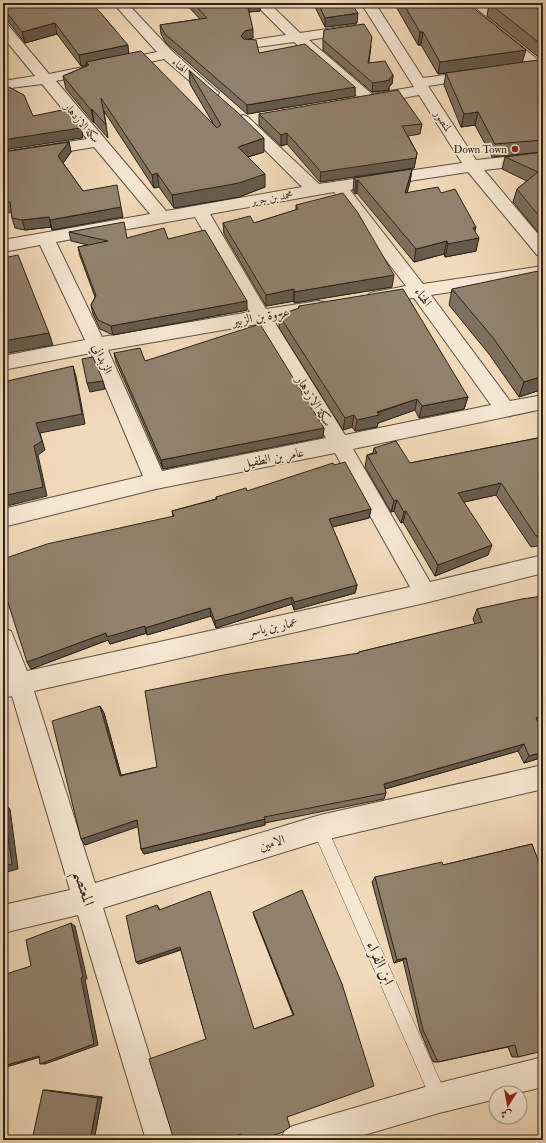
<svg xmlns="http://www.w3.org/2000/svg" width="546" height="1143" font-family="'IM FELL Double Pica',Amiri,serif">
<rect width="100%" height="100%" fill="#f1daba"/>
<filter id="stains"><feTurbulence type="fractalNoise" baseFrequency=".005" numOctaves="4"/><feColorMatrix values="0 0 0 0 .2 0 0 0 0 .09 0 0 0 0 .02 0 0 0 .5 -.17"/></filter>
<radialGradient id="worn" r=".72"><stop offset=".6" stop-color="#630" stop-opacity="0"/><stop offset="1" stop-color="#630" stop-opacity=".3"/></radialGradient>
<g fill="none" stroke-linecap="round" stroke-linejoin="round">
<defs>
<path id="lane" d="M320,820L325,823L445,1092L448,1098L445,1104L439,1107L433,1104L312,828L315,823Z"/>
<path id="street" d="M113,3H127L172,51L219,93L217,96L212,97L207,96L164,59L56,81L166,211L302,187L235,120L238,117L243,115L248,117L319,184L462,163L419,95L371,104L364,102L294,42L250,48L245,47L243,44L245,41L286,35L254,3H269L300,33L354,25L359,26L361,29L359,32L309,40L372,94L414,87L361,3H375L423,78L474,71L479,72L481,75L479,78L474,79L428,86L476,160L543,153V163L484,170L543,240V257L537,255L468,172L350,190L423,284L543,266V278L431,295L510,401L543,395V409L353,449L430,582L543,555V573L425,603L34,691L95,883L320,815L543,765V789L320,841L103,908L176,1140H146L78,915L3,933V905L70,890L12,696L3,698V676L5,675L3,669V628L11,631L27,671L410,587L335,453L156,489L3,527V509L143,476L91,353L3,370V356L85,340L40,245L3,252V240L150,214L94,147L3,162V152L87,139L42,84L3,89V81L35,76L3,37V24L8,25L49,74L157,52ZM334,192L406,286L370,293L367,297L370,301L376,303L414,298L491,405L345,435L274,321L324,312L327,307L324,302L318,301L266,309L210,214ZM195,217L250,312L102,337L56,242ZM257,324L326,438L162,471L108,350Z
M457,3H471L477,10L543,64V75L538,74L467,16Z
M543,1057V1087L518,1093H496V1099L439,1113L347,1140H281L285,1129L296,1125L439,1083Z"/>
</defs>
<use href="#lane" stroke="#5d5041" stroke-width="1"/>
<use href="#street" stroke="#5d5041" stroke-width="2"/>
<use href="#lane" fill="#f6e7d2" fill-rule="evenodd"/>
<use href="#street" fill="#f6e7d2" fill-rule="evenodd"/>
</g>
<path fill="#7e705e" stroke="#2c2219" d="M3,3H91L129,54L214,125L190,84L189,70L264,152L248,157L265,187L239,197L174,208L159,187L154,188L104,111L108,138L94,122V123L66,89L63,76L87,66V65L81,66L57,34L25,43L3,15Z
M185,3H260V11L249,12L253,38L245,39L259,53L355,87V96L247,114L166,43L161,34L160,25L200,19Z
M314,3H351L357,23L325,27L314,5Z
M394,3H467L523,62L543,61V152L492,157L475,125L461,127L444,85L446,73L438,74L421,45H418Z
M472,3H543V61L542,60L487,16L489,4L476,6Z
M323,40L371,46L369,63L393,75L392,84L389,87V90L372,92L323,50Z
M259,114L422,124L420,134L408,136L417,153L414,168L320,182L287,144L281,146L259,125Z
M69,142L71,152L63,163L83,191L123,217L52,230L51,227L25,230L15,228L12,218L11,212L3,214V152Z
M543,152V238L513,202L517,189L527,181L502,169L505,157Z
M412,169L410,182L407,193H441L475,231L476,251L445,257L444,254L414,262L357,193L355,194L353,191L354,178Z
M296,205L392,287L294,303V301L266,306L224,234L223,223H254L296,210Z
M69,232L127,238L168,239L247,310L113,335L100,329L93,314L91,305L95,297L80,256L78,247L88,245L71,241Z
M452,289L543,389L519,397L489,354L449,305Z
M299,306L468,397L464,409L419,418L415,410L378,423L377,427L355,431L352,427L343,430L279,328V315L298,309Z
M114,353L145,361L324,428L323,437L163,469L116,362Z
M543,437V545L531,547L496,495L464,502L488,555L435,576L403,522L401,523L394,511L391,512L365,467L367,455L373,453L374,448L410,463Z
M247,491L371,509L369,518L332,527L357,585L355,593L294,610L292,604L216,628L211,616L147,635V633L110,644L108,640L31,669L27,662L173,516L172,511L216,499V497Z
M543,596V722L538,723L543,733V757L524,763L518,751L385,789L386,793L384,799L265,823V825L144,854L141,849L138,826L85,845L100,706L104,713L121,775L157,767L358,653L359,652L475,624L473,619L477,609Z
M532,844L518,1057H512L508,1047L438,1062H433L420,1031L403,960L394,963L372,882L375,877L443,865Z
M157,905L160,910L254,1029L293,1015L254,916L253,912L342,984L241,1134L206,1039L181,950L139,964L136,962Z
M43,1090H47L102,1097L94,1140Z
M442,1135L447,1137L448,1140H429Z"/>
<path fill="#665b4c" stroke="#2c2219" d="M251,3H260V11L247,12V4Z
M274,3H287L274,5Z
M476,3H499H489V4L476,6Z
M358,13L357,23L325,27V18Z
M55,23L57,34L25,43L22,32Z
M253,29V38L245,40L241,36L245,31Z
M420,32H423L421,45H418Z
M128,45L129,56L86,62L87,65L81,66L79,55Z
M526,50L522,63L438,74L440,62Z
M393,75L392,84L389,87V90L372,92L373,83L389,79Z
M355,87V96L247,114V105Z
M92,109L94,122V123L91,110Z
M478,112L475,125L461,127L464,114Z
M81,126L83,137L82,138L3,150V140Z
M287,133V144L281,146V135Z
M264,138V152L238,160V147Z
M69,142L71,152L61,166L58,156Z
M417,153L414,168L320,182L321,172Z
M412,169L410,182L403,207L405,193Z
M157,173L159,187L154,188L152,175Z
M265,174V187L239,197L174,208L172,195Z
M358,180L357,193L355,194L356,181Z
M121,207L123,217L52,230L50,220Z
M49,217L51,227L25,230L22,220Z
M476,227L473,239L479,238L476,251L445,257L448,244Z
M447,241L444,254L414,262L416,249Z
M394,275L392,287L294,303V292Z
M294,289V301L266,306V295Z
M247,301V310L113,335L111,326Z
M49,333L53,345L3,354V341Z
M73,366L76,376L85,424L40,433L45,450L38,455L47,496L3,507V496L34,446L36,423Z
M543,376V389L519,397L524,382Z
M103,381L105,389L90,392L87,383Z
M468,397L464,409L419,418L422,406Z
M417,399L415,410L378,423L377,427L355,431L357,420Z
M354,415L352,427L343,430L345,418Z
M324,428L323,437L163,469L161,460Z
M501,483L496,495L455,504L458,493Z
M397,500L394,511L391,512L394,501Z
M371,509L369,518L328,528L329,519Z
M406,511L403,522L401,523L404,512Z
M492,545L488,555L435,576L438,565Z
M357,585L355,593L294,610V602Z
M292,597V604L216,628L215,621Z
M210,608L211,616L147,635L145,628Z
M145,626L147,633L110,644L108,640L31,669L27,662L106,633Z
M100,706L104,713L123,782L120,776Z
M543,716V722L530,725L536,718Z
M524,744L518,751L381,790L384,784Z
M543,752V757L524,763L529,756Z
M3,803L10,809L18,869L3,873Z
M265,819V825L144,854L141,849Z
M137,820L140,826L85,845L81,839Z
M71,923L75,926L87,979H85L98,1045L45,1064H40L81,978Z
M180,947L182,949L139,964L136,962Z
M406,958L403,960L394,963L397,960Z
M39,1056H44L3,1068V1066Z
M102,1097L94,1140H90L98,1098Z"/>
<path fill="#92826d" stroke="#2c2219" d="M3,3H91L100,12L128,45L79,55L55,23L22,32L3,8Z
M193,3H251L247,4L253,29L245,31L241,36L244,39L256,40L259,53L305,44L355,87L247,105L165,34L160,25L207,18Z
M318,3H351L358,13L325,18Z
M403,3H467L526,50L440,62L423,32H420Z
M489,3H543V46Z
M364,24L372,37L368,63L385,61L393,75L389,79L390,80L373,83L323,40L324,30Z
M141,51L217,128L221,125L189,70L237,112L264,138L238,147L265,174L239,183L172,195L157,173L152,175L101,98L106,125L92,109L91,110L63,76L89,65L86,62Z
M538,60L543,61V140L495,144L478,112L464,114L446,73Z
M3,84L24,95L33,116L67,109L81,126L80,128L3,140Z
M398,90L422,124L402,126L417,153L416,158L321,172L287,133L281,135L259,114Z
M69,142L58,156L83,191L117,185L121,207L50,220L49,217L22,220L12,218L10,202L3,203V152Z
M543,152V221L517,189L538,172L505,157Z
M412,169L405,193L438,187L441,193L455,189L476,227L473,228L479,238L448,244L447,241L416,249L358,180L356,181L354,178Z
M343,193L358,213L394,275L294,292V289L266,295L223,223L250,216L254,223L298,209L296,205Z
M124,222L127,238L164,228L168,239L205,230L247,301L111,326L98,320L91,305L96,296L78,247L108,241L69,232Z
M18,255L49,333L3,341V258Z
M543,270V376L524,382L494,339L452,289Z
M403,289L468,397L422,406L417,399L377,412L379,415L357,420L354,415L345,418L279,315L299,308V306Z
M260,324L324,428L161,460L114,353L140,348L145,361Z
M93,357L103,381L87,383L82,359Z
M73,366L82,414L36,423L42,441L34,446L43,487L3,496V382Z
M543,437V535L536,536L501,483L458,493L492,545L438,565L406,511L404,512L397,500L394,501L367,455L377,453L374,448L396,441L410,463Z
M345,462L371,509L329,519L357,585L294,602L292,597L215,621L210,608L145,628V626L107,637L106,633L27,662L3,587V559L47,544L174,516L172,511L217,499L216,497L246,488L247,491L333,463L334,465Z
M543,596V716L536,718L543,733V752L529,756L524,744L384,784L386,793L264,817L265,819L141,849L137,820L81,839L52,721L100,706L120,776L157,767L145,691L229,674L359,653V652L482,622L477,609L522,599Z
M3,803L12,864L3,866Z
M532,844L543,873V1051L518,1057L515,1045L438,1062L423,1030L406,958L397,960L375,877L442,862L443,865Z
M302,890L342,984L374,1086L287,1117L290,1127L283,1132L260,1140H242L241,1134L224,1140H174L149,1059L206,1039L180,947L136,962L126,916L157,905L159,910L210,891L254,1029L294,1015L253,912Z
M71,923L83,977L81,978L94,1044L40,1064L39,1056L3,1066V975L31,966L26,940Z
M43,1090L98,1098L90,1140H32Z
M447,1137L448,1140H439Z"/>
<circle fill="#8f2418" stroke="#f6e7d2" stroke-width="1.5" cx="515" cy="149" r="4"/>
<g text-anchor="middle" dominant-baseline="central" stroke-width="3.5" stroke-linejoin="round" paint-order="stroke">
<g font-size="11" fill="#2c2219" stroke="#f6e7d2">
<text transform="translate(180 66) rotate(41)">الهناء</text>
<text transform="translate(443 121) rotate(57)">لمنصور</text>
<text transform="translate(82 123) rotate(50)">سكة الازدهار</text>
<text transform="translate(272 198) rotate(-10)">محمد بن جرير</text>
</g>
<g font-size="11" fill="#2c2219" stroke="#f6e7d2" text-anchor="end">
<text x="507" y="149">Down Town</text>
</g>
<g font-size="13" fill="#2c2219" stroke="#f6e7d2">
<text transform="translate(423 297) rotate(53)">الهناء</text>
<text transform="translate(261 317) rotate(-10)">عروة بن الزبير</text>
<text transform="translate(102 359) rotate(66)">الزبداني</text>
<text transform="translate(314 401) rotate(58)">سكة الازدهار</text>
<text transform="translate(273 458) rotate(-11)">عامر بن الطفيل</text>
<text transform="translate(273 627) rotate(-12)">عمار بن ياسر</text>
<text transform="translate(272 843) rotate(-17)">الامين</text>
</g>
<g font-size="16" fill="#2c2219" stroke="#f6e7d2">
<text transform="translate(84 888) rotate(73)">المعتصم</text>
<text transform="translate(380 963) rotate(66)">ابن الفراء</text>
</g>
</g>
<rect width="546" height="1143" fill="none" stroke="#f1daba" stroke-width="16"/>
<rect x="4" y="4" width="538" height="1135" fill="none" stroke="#2c2219" stroke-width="2"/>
<rect x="8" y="8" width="530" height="1127" fill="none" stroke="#2c2219"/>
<g transform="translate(508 1105) rotate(191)"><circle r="19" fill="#f6e7d2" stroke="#a59888"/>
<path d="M0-3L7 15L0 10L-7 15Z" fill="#8f2418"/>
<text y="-6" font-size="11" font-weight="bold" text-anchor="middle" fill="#2c2219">ش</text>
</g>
<rect width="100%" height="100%" filter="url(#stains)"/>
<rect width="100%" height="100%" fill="url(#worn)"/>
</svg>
